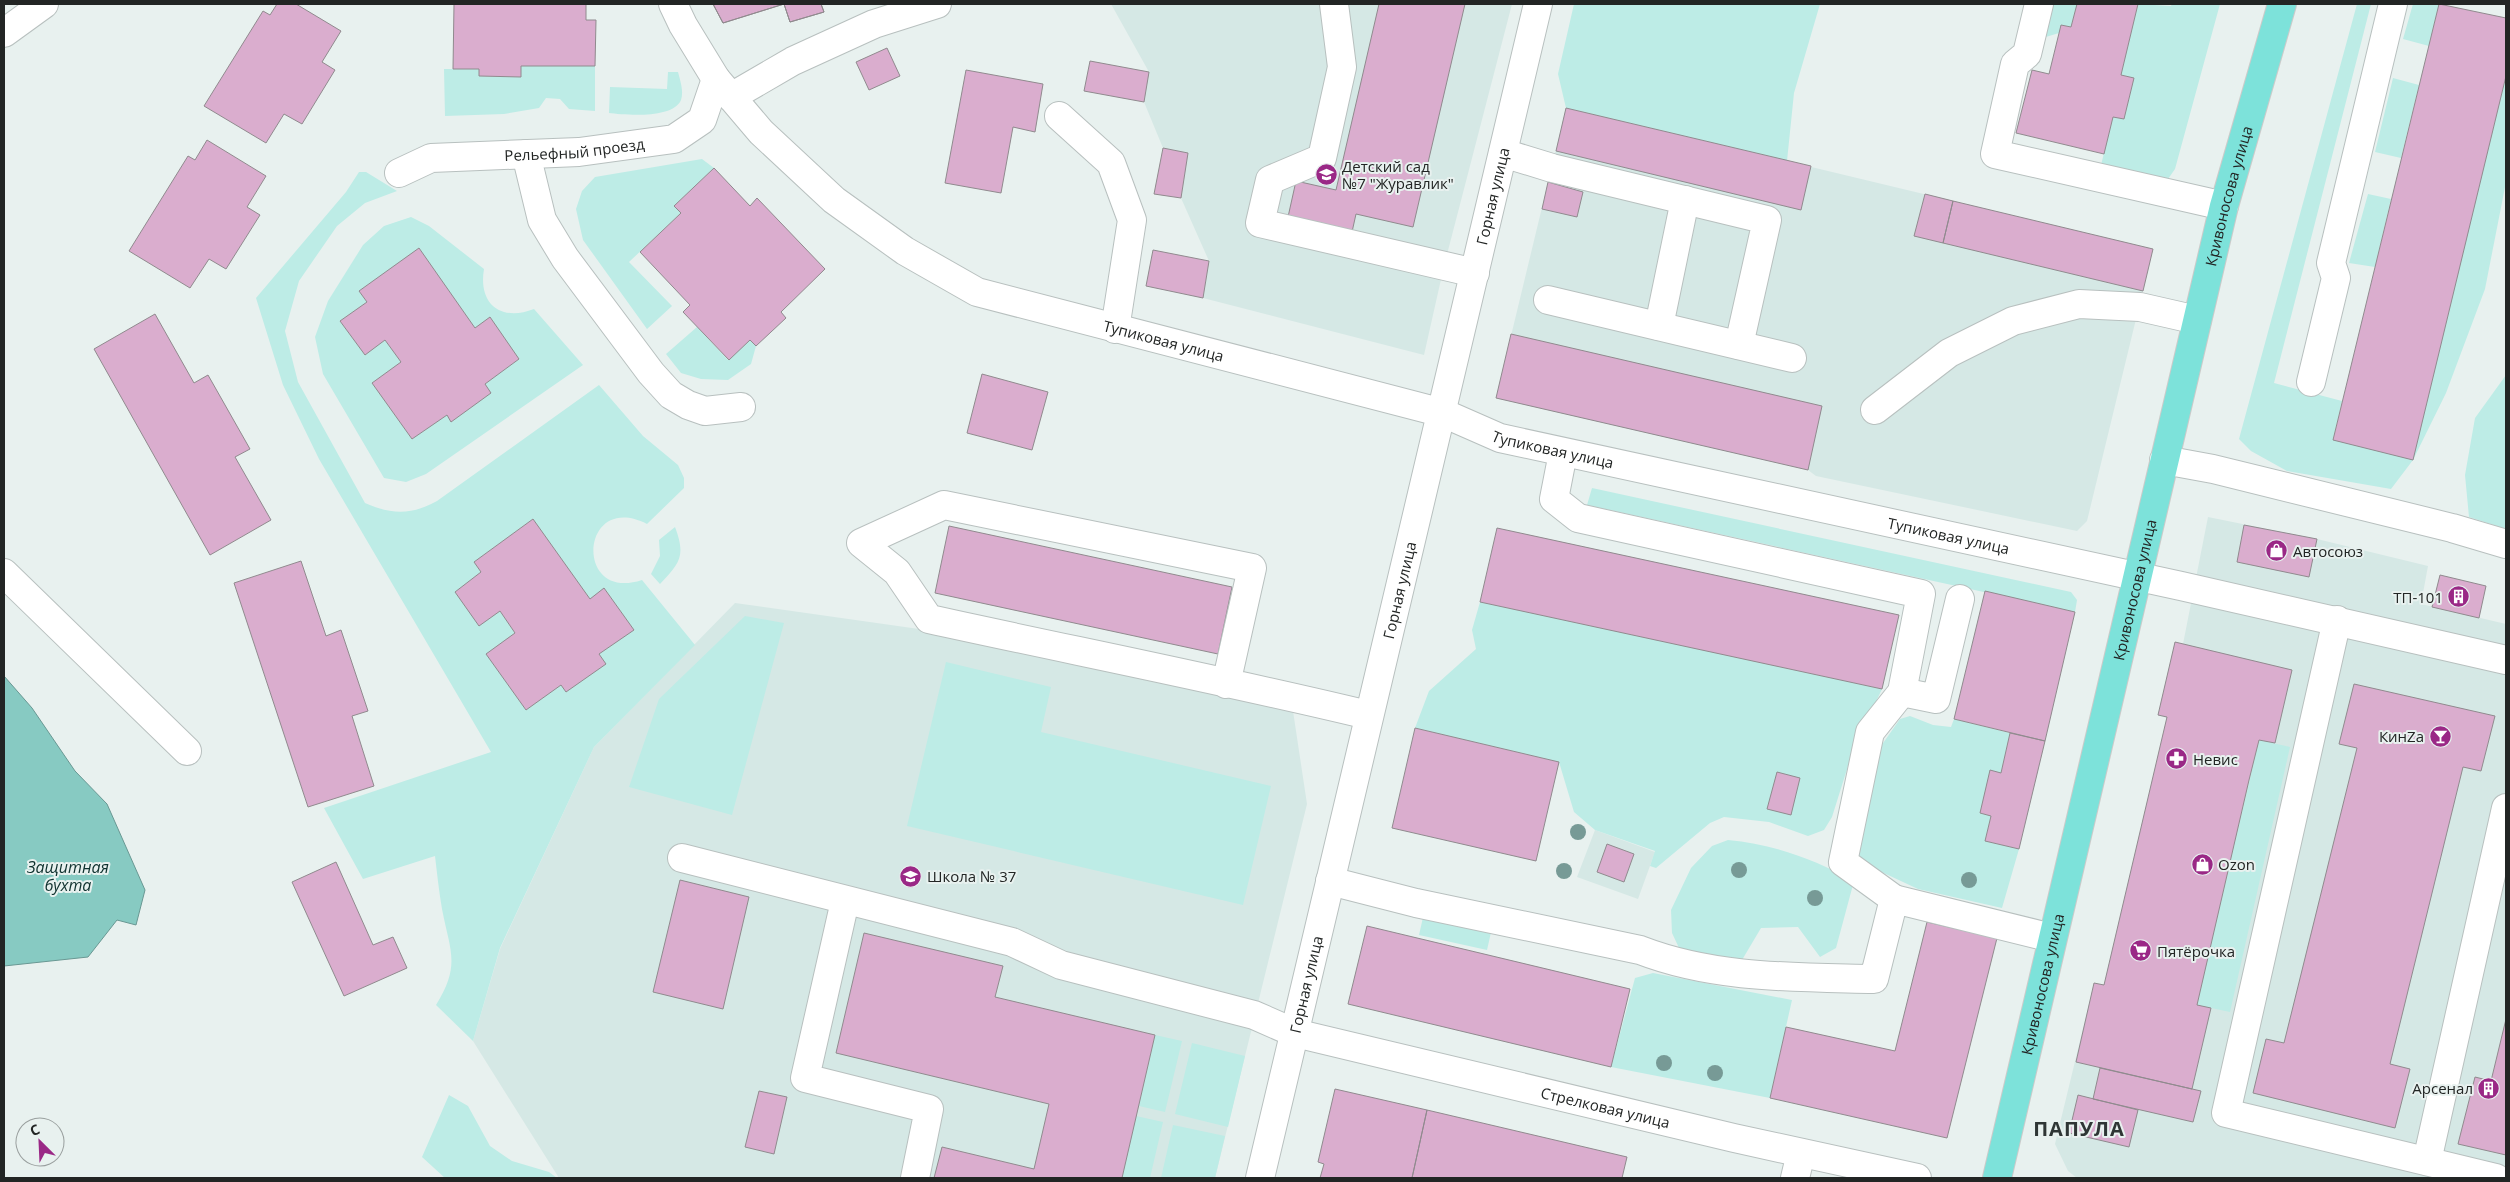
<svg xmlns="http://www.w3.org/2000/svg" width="2510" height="1182" font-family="'Open Sans',sans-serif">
<rect width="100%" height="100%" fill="#e8f1ef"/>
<path fill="#d5e8e5" d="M1111,4H1512L1444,266L1424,355L1203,298L1209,261L1181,198L1188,153L1163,148L1144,102L1149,72Z
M1566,108L2153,249L2087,521L2077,531L1816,476L1808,470L1496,398Z
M2208,517L2317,539L2428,566L2421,604L2506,624V1178H2077L2068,1171L2055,1144L2094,983L2104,985L2167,718L2158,715L2175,642L2183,644Z
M735,603L926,630L1293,711L1307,804L1215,1178H559L473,1041L500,949L594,747Z
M1595,830L1655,852L1638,899L1577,877Z"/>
<path fill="#bdece6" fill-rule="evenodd" d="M1574,4H1820L1794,93L1787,161L1566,108L1558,74Z
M2049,4H2077L2071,27L2061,25L2059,33L2039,39Z
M2138,4L2171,6L2172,4H2220L2175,169L2168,179L2101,165L2113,117L2124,119L2134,78L2121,75Z
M2357,4H2371L2274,383L2342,401L2333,440L2467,235L2506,76V182L2485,289L2446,393L2413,460L2391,489L2287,471L2251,451L2239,439Z
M2413,4H2439L2429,46L2403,39Z
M521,66H595V111L569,109L560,99L546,98L539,108L504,114L445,116L444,69H479V76L521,77Z
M668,72H678C680,80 684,91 681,100C673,119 626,115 609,113L610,87L667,89Z
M2393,78L2419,85L2401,158L2375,152Z
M702,159L714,168L674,206L681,213L629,262L672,306L647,329L583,240L576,209L582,191L595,177Z
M359,172H366L397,191L365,203L337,226L299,281L285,331L298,382L365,503C393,515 411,515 437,501L599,385L643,436L678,465L684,478V488L647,524C580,490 573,603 642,580L695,645L594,747L500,948L473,1041L436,1005C461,965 450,951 442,909C439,892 437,873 435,856L363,879L324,808L491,752L319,459L283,385L256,298L346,192ZM533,519L590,599L605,589L634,630L599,654L605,664L566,692L561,685L526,710L487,654L515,633L500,611L479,625L455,592L481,572L474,562Z
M2368,194L2391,199L2375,267L2349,263Z
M411,217L429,226L484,269C478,304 501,322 534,309L583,365L426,474L406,482L384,478L323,374L315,337L328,301L363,245L384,226ZM419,249L475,328L490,318L519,359L485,384L491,393L452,421L447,415L412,439L372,383L401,362L385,340L365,355L340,321L367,302L359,291Z
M697,327L728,360L750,340L756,346L751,364L728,380L701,379L681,373L666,354Z
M2506,375V529L2469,517L2465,475L2475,418Z
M1592,488L2071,592L2077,600L2075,612L1587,505Z
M675,527C686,556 680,563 660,584L651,574L660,556L659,540Z
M1480,602L1882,689L1853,750L1832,817L1824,830L1808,836L1769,822L1724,817L1710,823L1656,868L1650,866L1655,851L1595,830L1574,812L1559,762L1415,728L1429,691L1476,649L1472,630Z
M745,616L784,623L732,815L629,787L659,699Z
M946,662L1051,687L1041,732L1271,786L1243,905L907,826Z
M1910,716L1933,725L1951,727L1954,719L2010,733L2001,773L1980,813L1991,816L1985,841L2019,849L2002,908L1918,889L1858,861L1859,847L1881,746L1900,719Z
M2259,740L2290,747L2230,1012L2197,1005Z
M1728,840C1773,844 1814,859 1854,881L1836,948L1820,957L1798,927L1761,928L1742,960L1680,950L1672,933L1671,910L1691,868L1712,846Z
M1424,913L1492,928L1487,950L1419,935Z
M1653,973L1792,1000L1770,1098L1611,1067L1635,978Z
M1155,1035L1182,1041L1165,1112L1139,1106Z
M1192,1043L1245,1056L1228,1127L1175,1114Z
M449,1095L468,1106L490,1146L512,1161L549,1172L557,1178H445L422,1157Z
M1136,1116L1163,1122L1150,1178H1122Z
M1173,1125L1225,1136L1215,1178H1161Z"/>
<path fill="#87cac2" stroke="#699893" d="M4,676L32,708L75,771L107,804L145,890L136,925L117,920L88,957L4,966Z"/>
<path fill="#daadce" stroke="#908a8e" d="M277,4H296L341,31L322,62L335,70L302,124L284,114L266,143L204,106L263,11L270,15Z
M454,4H586V20H596L595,66H521V77L479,76V69H453Z
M713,4H821L824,12L790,22L784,4L723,23Z
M713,4H821L824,12L790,22L784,4L723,23Z
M1379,4H1465L1413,227L1356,214L1352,232L1288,217L1296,181L1336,190Z
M2077,4H2138L2121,75L2134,78L2124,119L2113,117L2104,154L2016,133L2032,70L2049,74L2061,25L2071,27Z
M2439,4L2506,18V76L2413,460L2333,440Z
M887,48L900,76L869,90L856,62Z
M1090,61L1149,72L1144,102L1084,91Z
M966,70L1043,84L1035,132L1013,127L1001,193L945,183Z
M1566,108L1811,166L1801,210L1556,151Z
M207,140L266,176L247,207L260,215L226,269L209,259L190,288L129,251L188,156L195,160Z
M1163,148L1188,153L1181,198L1154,194Z
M714,168L750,206L757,198L825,269L781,312L786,318L756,346L750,340L729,360L683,312L690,305L640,252L681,213L674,206Z
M1548,182L1583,192L1577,217L1542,209Z
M1925,194L1953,201L1943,243L1914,236Z
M1953,201L2153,249L2143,291L1943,243Z
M419,248L475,328L490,317L519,359L485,384L491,393L451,422L447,415L412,439L372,383L401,362L385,340L365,355L340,321L367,302L359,291Z
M1153,250L1209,261L1203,298L1146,286Z
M155,314L194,383L208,375L250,449L235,457L271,520L210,555L94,349Z
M1511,334L1822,406L1808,470L1496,398Z
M982,374L1048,392L1032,450L967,433Z
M533,519L590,599L604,588L634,630L599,654L606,664L566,692L561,685L526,710L486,654L515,633L500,611L479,626L455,592L481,572L474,562Z
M2244,525L2317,539L2309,577L2237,562Z
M949,526L1232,587L1218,654L935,593Z
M1497,528L1899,615L1882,689L1480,602Z
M301,561L326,636L341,630L368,711L352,716L374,786L308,807L234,583Z
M2440,575L2486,586L2479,618L2432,607Z
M1985,591L2075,612L2045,741L1954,719Z
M2175,642L2292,670L2275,743L2259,740L2249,780L2197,1005L2211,1008L2192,1089L2076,1062L2094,983L2104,985L2167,717L2158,715Z
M2354,684L2495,716L2481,771L2463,767L2390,1064L2410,1069L2395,1128L2253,1093L2266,1039L2284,1043L2357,748L2339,744Z
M1415,728L1559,762L1536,861L1392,828Z
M2010,733L2045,741L2019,849L1985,841L1991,816L1980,813L1990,770L2001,773Z
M1777,772L1800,778L1791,815L1767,809Z
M1607,844L1634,854L1624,882L1597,872Z
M336,862L373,945L393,937L407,968L344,996L292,882Z
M680,880L749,897L723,1009L653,992Z
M1927,922L1997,938L1947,1138L1770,1098L1786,1027L1895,1051Z
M1367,926L1630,989L1611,1067L1348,1004Z
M864,933L1003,966L995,997L1155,1035L1122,1178H934L942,1147L1034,1169L1049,1104L836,1053Z
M2506,1019V1155L2458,1144L2475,1077L2491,1081Z
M2100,1068L2201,1091L2193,1122L2093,1099Z
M1335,1089L1427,1110L1412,1178H1320L1324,1164L1318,1162Z
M759,1091L787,1097L774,1154L745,1147Z
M2078,1095L2138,1110L2129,1147L2069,1133Z
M1427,1110L1627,1157L1622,1178H1412Z"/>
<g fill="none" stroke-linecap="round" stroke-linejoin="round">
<defs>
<g id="minor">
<path id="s1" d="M673,4L683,25L716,79L761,132L834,200L905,251L977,292L1443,413L1500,438L2181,586L2506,660"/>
<path d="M1334,4L1342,67L1322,158L1270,180L1260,223L1475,273"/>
<path d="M2039,4L2027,54L2015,64L1995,154L2224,206"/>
<path d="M4,33L44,4"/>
<path d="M731,97L793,61L874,24L937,4"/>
<path d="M1059,116L1111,163L1132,220L1115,329"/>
<path d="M1503,153L1552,168L1767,220L1739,345"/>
<path d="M526,154L542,220L565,258L651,373L671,395L688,405L705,411L741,407"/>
<path id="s2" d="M399,173L431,158L579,152L674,139L702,120L716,79"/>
<path d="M1548,300L1792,358"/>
<path d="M1659,326L1685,200"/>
<path d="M2311,382L2336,278L2331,263L2393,4"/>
<path d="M1875,410L1949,353L2013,321L2079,304L2140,307L2197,320"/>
<path d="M1563,453L1554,499L1578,518L1921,594L1902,692L1870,732L1843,862L1894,899"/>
<path d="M2164,460L2213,469L2452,528L2506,544"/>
<path d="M4,573L187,751"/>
<path d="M2337,620L2226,1113L2496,1178"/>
<path d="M1226,684L1252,568L944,505L861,543L897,572L929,619C1075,651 1223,680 1368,715"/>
<path d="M1902,692L1936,699L1960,599"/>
<path id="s3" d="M682,858L1012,942L1061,965L1254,1015L1295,1033L1734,1138L1917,1178"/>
<path d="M1330,881L1416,903L1640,950C1715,979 1795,977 1874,979L1894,899L2052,938"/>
<path d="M845,901L805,1078L929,1109L915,1178"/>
<path d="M2427,1161L2506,808"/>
<path id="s4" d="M1260,1178L1538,4"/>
<path d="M1795,1178L1801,1153"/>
</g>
<g id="major">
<path id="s5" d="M1997,1178L2224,206L2282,4"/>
</g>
</defs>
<use href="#minor" stroke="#b8c0bf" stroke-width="30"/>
<use href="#major" stroke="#cacbca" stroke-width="30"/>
<use href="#minor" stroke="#fff" stroke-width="28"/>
<use href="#major" stroke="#7de2da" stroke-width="28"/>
</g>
<g fill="#779a96">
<circle cx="1578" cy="832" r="8"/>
<circle cx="1739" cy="870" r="8"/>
<circle cx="1564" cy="871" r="8"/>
<circle cx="1969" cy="880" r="8"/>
<circle cx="1815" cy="898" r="8"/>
<circle cx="1664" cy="1063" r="8"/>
<circle cx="1715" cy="1073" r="8"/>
</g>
<defs>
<symbol id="school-disc" viewBox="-11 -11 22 22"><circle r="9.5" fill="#9a2886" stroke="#e8f1ef"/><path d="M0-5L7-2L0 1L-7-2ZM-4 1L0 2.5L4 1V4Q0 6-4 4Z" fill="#fff"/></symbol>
<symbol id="shop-disc" viewBox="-11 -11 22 22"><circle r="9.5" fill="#9a2886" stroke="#e8f1ef"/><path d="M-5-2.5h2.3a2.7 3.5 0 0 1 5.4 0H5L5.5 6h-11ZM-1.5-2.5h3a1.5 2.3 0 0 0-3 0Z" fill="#fff"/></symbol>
<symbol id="building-disc" viewBox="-11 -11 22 22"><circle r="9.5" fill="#9a2886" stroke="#e8f1ef"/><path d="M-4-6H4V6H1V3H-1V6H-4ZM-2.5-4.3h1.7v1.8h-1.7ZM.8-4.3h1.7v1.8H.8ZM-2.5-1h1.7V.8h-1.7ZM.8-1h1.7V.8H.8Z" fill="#fff"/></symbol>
<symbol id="bar-disc" viewBox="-11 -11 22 22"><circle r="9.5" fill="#9a2886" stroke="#e8f1ef"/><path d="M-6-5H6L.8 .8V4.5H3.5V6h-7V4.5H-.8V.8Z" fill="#fff"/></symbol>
<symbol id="pharmacy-disc" viewBox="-11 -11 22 22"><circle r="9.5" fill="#9a2886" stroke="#e8f1ef"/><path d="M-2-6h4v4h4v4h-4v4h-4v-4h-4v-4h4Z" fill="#fff"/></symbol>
<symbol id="supermarket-disc" viewBox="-11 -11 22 22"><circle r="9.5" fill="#9a2886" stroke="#e8f1ef"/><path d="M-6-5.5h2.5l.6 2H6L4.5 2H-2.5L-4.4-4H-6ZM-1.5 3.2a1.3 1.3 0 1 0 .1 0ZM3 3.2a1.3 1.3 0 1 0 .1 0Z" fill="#fff"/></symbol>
</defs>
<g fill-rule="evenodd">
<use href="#school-disc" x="1314" y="162" width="25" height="25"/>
<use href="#shop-disc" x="2264" y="538" width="25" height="25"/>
<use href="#building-disc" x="2446" y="584" width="25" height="25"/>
<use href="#bar-disc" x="2428" y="724" width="25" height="25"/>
<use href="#pharmacy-disc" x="2164" y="746" width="25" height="25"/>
<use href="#shop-disc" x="2190" y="852" width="25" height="25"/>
<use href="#school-disc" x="898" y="864" width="25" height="25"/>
<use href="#supermarket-disc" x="2128" y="938" width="25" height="25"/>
<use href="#building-disc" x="2476" y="1076" width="25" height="25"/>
</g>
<g text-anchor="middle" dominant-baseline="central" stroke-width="4" stroke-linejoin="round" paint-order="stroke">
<g font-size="15" fill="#222524" stroke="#e8f1ef">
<text stroke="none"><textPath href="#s2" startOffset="179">Рельефный проезд</textPath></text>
<text stroke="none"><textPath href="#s5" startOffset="1009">Кривоносова улица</textPath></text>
<text stroke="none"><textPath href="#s4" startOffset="1009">Горная улица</textPath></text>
<text stroke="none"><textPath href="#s1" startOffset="619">Тупиковая улица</textPath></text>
<text stroke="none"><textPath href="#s1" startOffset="1024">Тупиковая улица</textPath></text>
<text stroke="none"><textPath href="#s1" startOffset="1429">Тупиковая улица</textPath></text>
<text stroke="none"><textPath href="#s5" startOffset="604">Кривоносова улица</textPath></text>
<text stroke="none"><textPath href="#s4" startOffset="604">Горная улица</textPath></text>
<text stroke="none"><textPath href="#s5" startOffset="199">Кривоносова улица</textPath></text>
<text stroke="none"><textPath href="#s4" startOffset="199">Горная улица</textPath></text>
<text stroke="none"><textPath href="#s3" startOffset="958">Стрелковая улица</textPath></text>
</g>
<g font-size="15" fill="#222524" stroke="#e8f1ef" text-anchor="start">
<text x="1342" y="166">Детский сад<tspan x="1342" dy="17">№7 "Журавлик"</tspan></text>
<text x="2293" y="551">Автосоюз</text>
<text x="2443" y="597" text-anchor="end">ТП-101</text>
<text x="2424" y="736" text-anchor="end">КинZa</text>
<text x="2193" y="759">Невис</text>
<text x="2218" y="864">Ozon</text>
<text x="927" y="876">Школа № 37</text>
<text x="2157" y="951">Пятёрочка</text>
<text x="2473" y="1088" text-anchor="end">Арсенал</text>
</g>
<g font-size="16" font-style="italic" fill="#0f312e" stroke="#e8f1ef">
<text x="68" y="867">Защитная<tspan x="68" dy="18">бухта</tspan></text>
</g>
<g font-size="20" font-weight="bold" letter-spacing="1" fill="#2f3635" stroke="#e8f1ef">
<text x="2079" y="1128">ПАПУЛА</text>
</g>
</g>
<rect width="2510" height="1182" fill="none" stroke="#222524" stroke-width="10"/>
<g transform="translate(40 1142) rotate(336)"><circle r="24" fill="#e8f1ef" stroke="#999f9e"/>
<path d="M0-4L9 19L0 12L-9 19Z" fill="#9a2886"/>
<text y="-8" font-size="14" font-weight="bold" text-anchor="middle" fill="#222524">С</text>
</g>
</svg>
